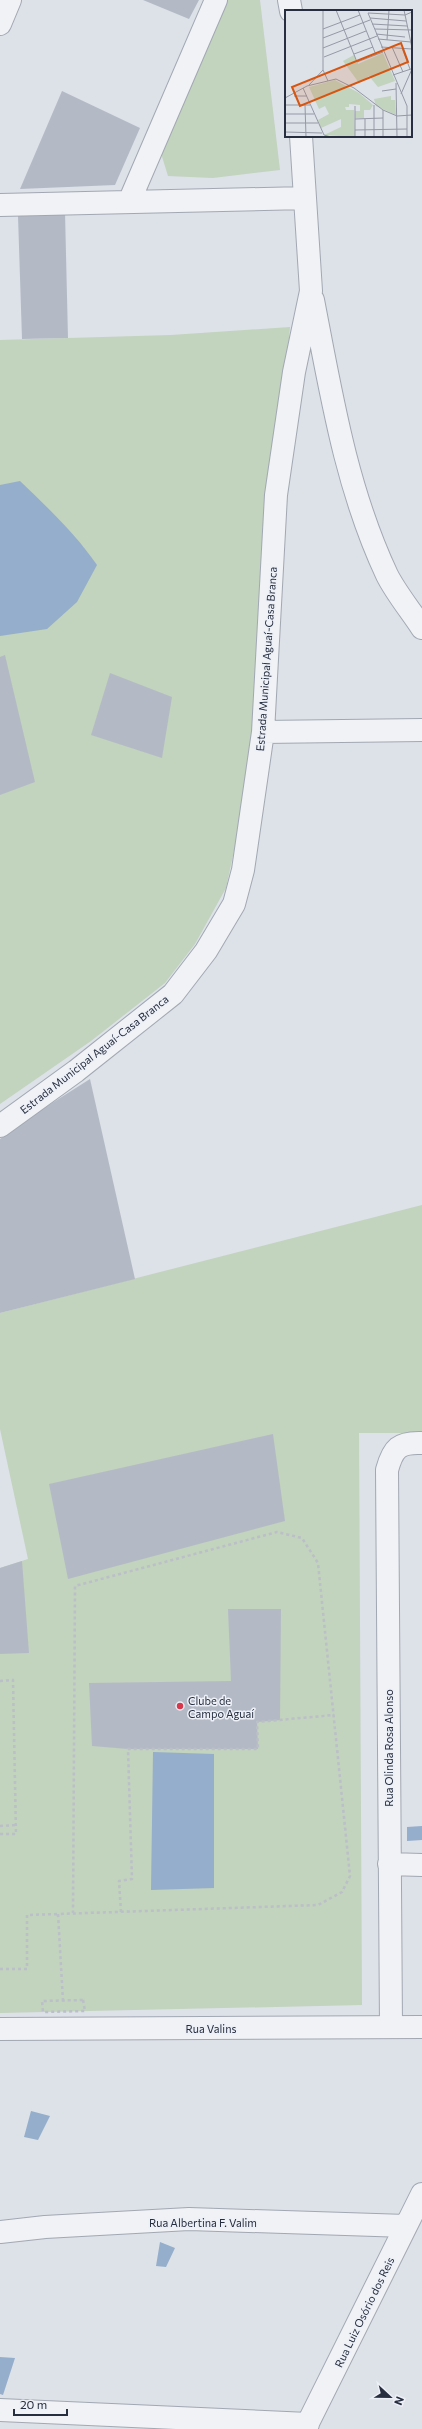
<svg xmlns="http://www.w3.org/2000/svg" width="422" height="2429" font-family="Commissioner,sans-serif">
<rect width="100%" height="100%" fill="#dde1e8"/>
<path fill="#c2d3be" d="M225,0H260L280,170L213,178L168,176L160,150Z
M290,327L260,679L243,809L226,888L195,944L165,983L91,1041L0,1104V340L171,335Z
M422,1205V1433H359L362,2005L0,2013V1568L28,1559L0,1429V1313Z"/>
<path fill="#95aecb" d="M20,481C48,508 75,533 97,565L77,602L47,629L0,636V485Z
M153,1752L214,1754V1888L151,1890Z
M422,1826V1840L407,1841V1827Z
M31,2111L50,2116L38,2140L24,2137Z
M160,2242L175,2248L166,2267L156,2266Z
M0,2357L15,2358L3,2395L0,2394Z"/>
<path fill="#b4bac5" d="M143,0H199L189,19Z
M62,91L140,128L115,185L20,189Z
M65,212L68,338L22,339L18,216Z
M5,655L35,782L0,795V657Z
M110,673L172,697L162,758L91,735Z
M90,1079L135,1279L0,1313V1139L38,1112Z
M273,1434L285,1521L68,1579L49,1484Z
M22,1561L29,1653L0,1654V1568Z
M228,1609H281L280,1720L257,1722L258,1749H128L92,1746L89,1683L231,1681Z"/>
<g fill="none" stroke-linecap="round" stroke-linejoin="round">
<defs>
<path id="minor" d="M289,0L291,11
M0,24L10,0
M129,202L216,0
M0,205L305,198
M313,300C331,393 346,488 387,575C396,593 411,611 422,628
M263,732L422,730
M0,1126L76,1071L173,994L206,951L234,904L243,870L263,732L276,495L294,372L311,291L301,136
M389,1864L422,1865
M391,2026L387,1470C393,1448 399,1442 422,1443
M0,2029L422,2027
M0,2232L45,2227L189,2219L406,2226
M0,2410L308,2424
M305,2429L422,2194"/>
</defs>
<use href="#minor" stroke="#a2a8b2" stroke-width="24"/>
<path stroke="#bbbfc7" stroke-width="2.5" stroke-dasharray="3 3" stroke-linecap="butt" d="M0,1681L13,1680L16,1834H0
M0,1826L16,1825
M121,1912L119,1881L132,1879L128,1749H258L257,1722L334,1715
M0,1969H27V1915L58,1914
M83,2000L85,2011L43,2012L42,2001Z
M63,2001L58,1914L318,1905L342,1892L350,1876L318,1563L302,1538L277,1532L75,1586L73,1913"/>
<use href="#minor" stroke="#f0f2f6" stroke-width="22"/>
</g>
<circle fill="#d7384c" stroke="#edf0f6" stroke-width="1.5" cx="180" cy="1706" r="4"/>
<g text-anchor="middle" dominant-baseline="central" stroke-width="3" stroke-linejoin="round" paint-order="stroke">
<g font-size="11" fill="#262e40" stroke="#edf0f6">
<text transform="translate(266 659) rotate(-86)">Estrada Municipal Aguaí-Casa Branca</text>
<text transform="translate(94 1054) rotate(-38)">Estrada Municipal Aguaí-Casa Branca</text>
<text transform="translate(388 1748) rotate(-90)">Rua Olinda Rosa Alonso</text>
<text x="211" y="2028">Rua Valins</text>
<text x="203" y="2222">Rua Albertina F. Valim</text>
<text transform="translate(364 2312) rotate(-64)">Rua Luiz Osório dos Reis</text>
</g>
<g font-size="11" fill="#262e40" stroke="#edf0f6" text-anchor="start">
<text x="188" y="1700">Clube de<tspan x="188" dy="13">Campo Aguaí</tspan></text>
</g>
</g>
<g transform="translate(285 10)">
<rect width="127" height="127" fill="#dde1e8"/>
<path d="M98,43L110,71L93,77L84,66L74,73L58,51L69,45L73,54ZM50,70L74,83L88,95L85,100H79V108H70V101H75V95L64,94V97H60L61,100H69L70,127L39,125L56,117V109L36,118L33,110L44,104L40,96L34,99L24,77ZM106,86V90H110L111,105L91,96L89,89Z" fill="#c2d3be"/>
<path fill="none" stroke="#9499a5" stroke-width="1" d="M38,0V60L43,71M51,0L72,52L98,42M73,0L91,45M119,0L127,38M85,8L121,11M87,14L122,16M38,19L75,5M90,19L127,20M91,24L120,27M38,28L85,10M93,29L126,32M102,30L104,0M96,37L127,39M107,37L118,62M38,38L81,21M117,38L125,59M69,44L88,37M39,47L92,26M108,65L126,59M111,73L112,127M24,75L38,60M18,78L39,125L46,127M97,81L111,79M116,84L127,59M9,86H22M0,88L22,76L51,69L69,78L98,100L112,106L127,105M0,95H25M20,95L21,127M89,95V127M70,96V127M98,100V127M0,104H29M70,109L98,108M80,109V127M0,113H33M70,120L122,119M0,122L37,123M122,127V96L83,3L120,5L127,2"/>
<path fill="#d55511" fill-opacity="0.15" stroke="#d55511" stroke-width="2" d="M116,33L123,52L15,96L7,77Z"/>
<rect width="127" height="127" fill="none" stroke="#262e40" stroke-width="2"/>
</g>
<g transform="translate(390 2397) rotate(112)" stroke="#edf0f6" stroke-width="3" paint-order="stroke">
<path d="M0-3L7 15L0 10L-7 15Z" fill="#262e40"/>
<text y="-6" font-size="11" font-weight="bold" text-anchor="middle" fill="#262e40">N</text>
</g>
<path d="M14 2409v6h53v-6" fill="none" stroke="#262e40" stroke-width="2"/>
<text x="20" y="2409" font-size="12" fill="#262e40" stroke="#edf0f6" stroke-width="3" paint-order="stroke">20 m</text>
</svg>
